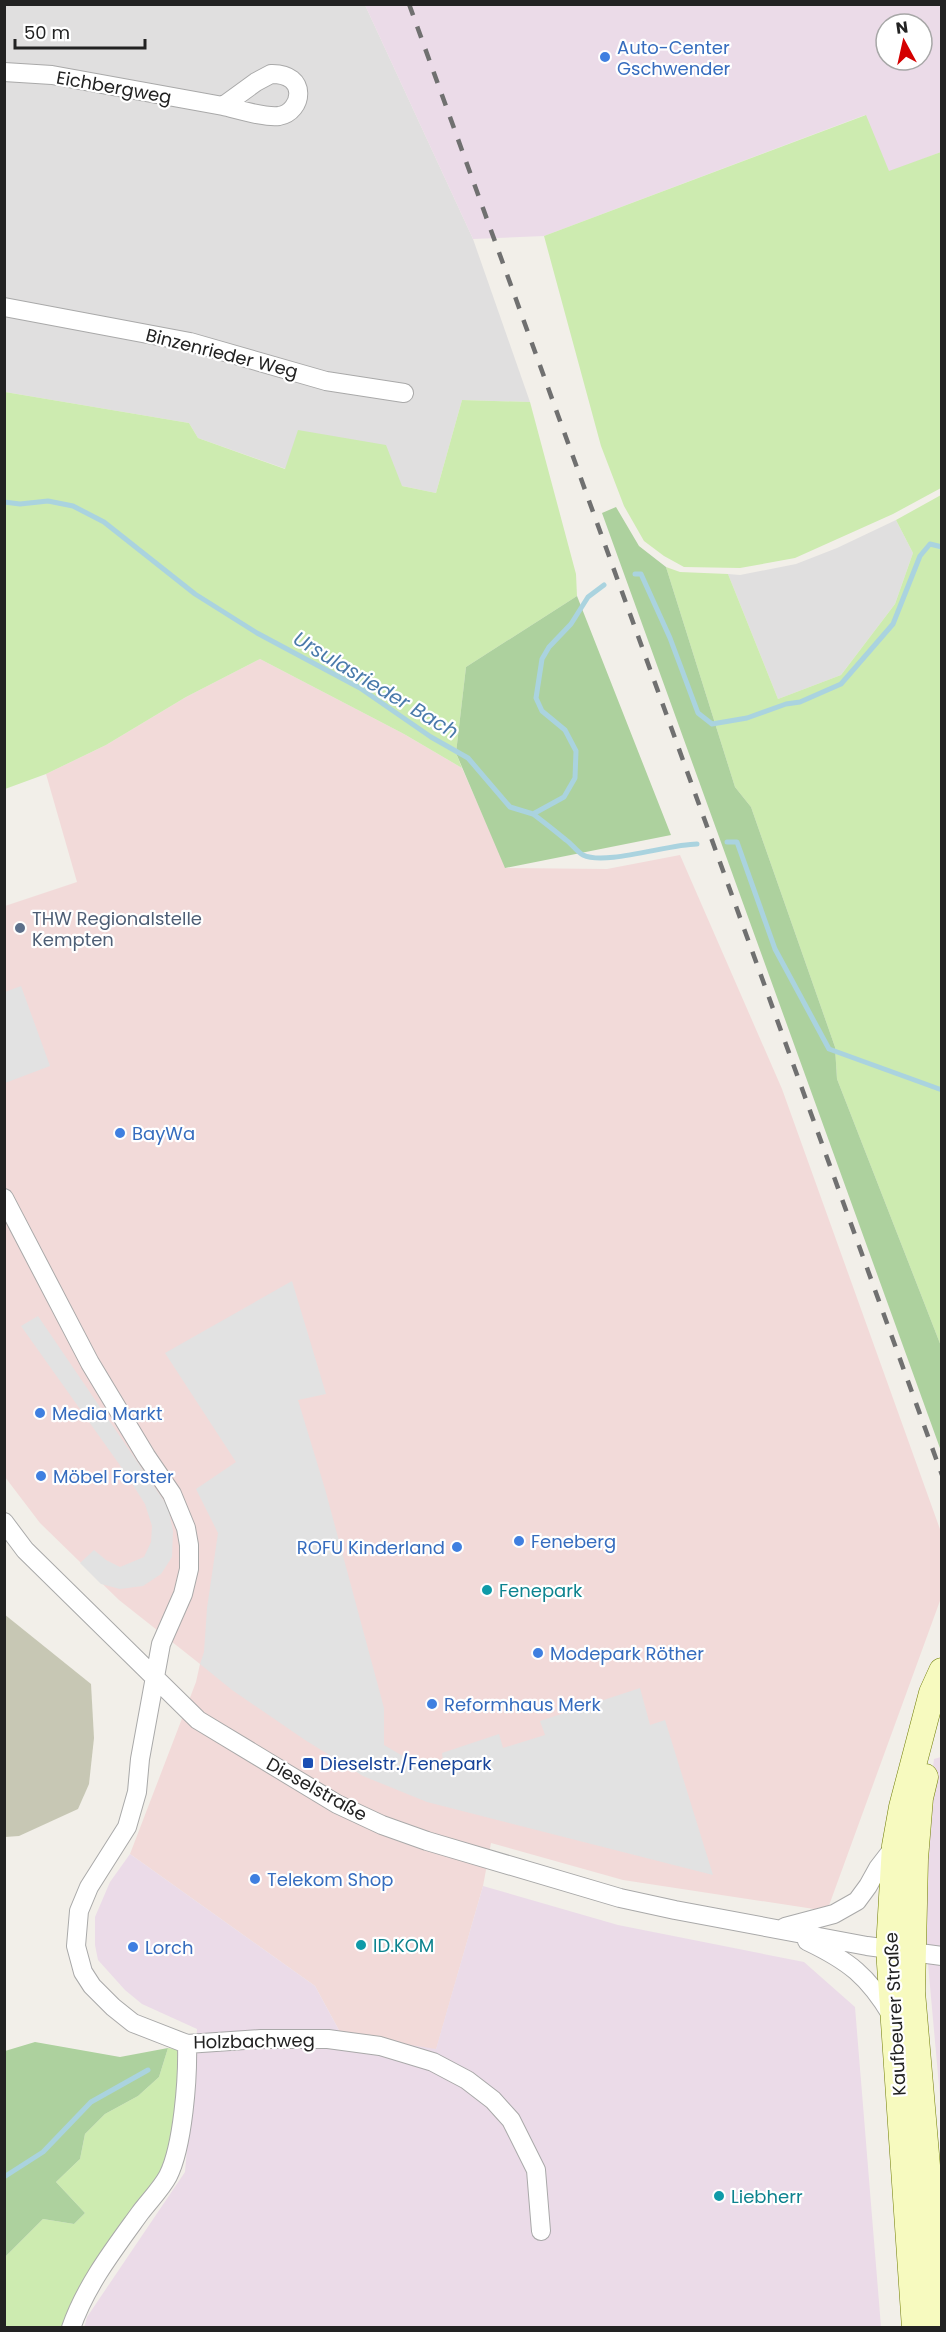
<svg xmlns="http://www.w3.org/2000/svg" width="946" height="2332" font-family="Poppins,sans-serif">
<rect width="100%" height="100%" fill="#f2efe9"/>
<path fill="#e0dfdf" d="M4,5H365L473,239L530,402L462,400L436,493L402,486L286,469L198,438L189,423L5,392Z
M896,520L913,553L895,604L841,675L778,699L728,574L740,575L796,564L837,548Z"/>
<path fill="#f2dad9" d="M260,659L404,734L462,768L506,868L607,869L680,855L782,1089L941,1532V1598L827,1911L623,1880L491,1843L483,1886L436,2050L341,2034L315,1986L130,1854L196,1682L200,1664L119,1600L40,1523L5,1477V906L77,882L46,774L106,745L186,697Z"/>
<path fill="#ebdbe8" fill-rule="evenodd" d="M365,5H941V152L889,172L865,115L544,236L473,239ZM886,24H922V60H886Z
M941,1757V2108L920,1875L934,1759Z
M130,1854L315,1986L341,2034L436,2049L483,1886L618,1925L804,1962L855,2007L881,2327L84,2328L87,2317L185,2172L197,2029L142,2004L125,1990L98,1960L95,1945V1917L110,1882Z"/>
<path fill="#c7c7b4" d="M4,1614L91,1684L94,1738L89,1784L78,1809L19,1836L5,1837Z"/>
<path fill="#cdebb0" d="M866,115L889,171L941,152V488L893,514L795,558L740,568L684,567L664,556L644,541L624,506L601,446L544,236Z
M5,392L189,423L198,438L285,469L298,430L386,445L402,486L436,493L462,400L530,402L576,574L577,596L466,667L456,753L462,768L404,734L260,659L186,697L106,745L46,774L5,789Z
M941,495V1346L837,1079L835,1047L751,807L735,787L666,567L680,572L728,574L778,699L841,675L895,604L913,553L896,520Z
M168,2048L181,2050L182,2078L170,2142L161,2174L63,2327L5,2328V2257L43,2219L74,2224L85,2213L56,2182L80,2159L85,2134L105,2114L138,2096L159,2077Z"/>
<path fill="#add19e" d="M616,507L639,546L666,567L735,787L751,807L835,1047L837,1079L941,1346V1451L602,513Z
M577,596L671,835L505,868L456,753L466,667Z
M35,2042L120,2057L168,2048L159,2077L138,2096L105,2114L85,2134L80,2159L56,2182L85,2213L74,2224L43,2219L5,2257V2051Z"/>
<path fill="#e2e2e2" d="M21,986L50,1066L5,1083V992Z
M292,1281L326,1394L298,1400L325,1489L384,1708V1745L425,1769L444,1768L442,1753L499,1734L503,1748L545,1735L540,1721L640,1688L650,1725L665,1720L713,1875L427,1802L363,1776L305,1740L232,1690L200,1664L204,1652L207,1608L218,1533L196,1489L236,1462L165,1353Z
M38,1316L168,1507L173,1531L172,1557L161,1574L143,1586L120,1589L101,1584L80,1563L94,1550L106,1560L120,1567L144,1557L151,1542L152,1526L145,1504L124,1471L21,1326Z"/>
<g fill="none" stroke-linecap="round" stroke-linejoin="round">
<path stroke="#aad3df" stroke-width="5" d="M4,502L20,504L48,501L73,506L104,522L195,594L257,633L360,688L431,737L468,758L510,807L533,814L564,797L575,778L576,751L565,730L542,711L536,698L542,659L549,647L571,624L588,597L604,585
M635,574H641L670,638L698,713L712,724L747,718L786,704L800,702L841,684L893,624L920,556L930,544L942,547
M533,814C544,822 555,831 566,840C572,844 577,852 583,855C605,866 669,844 697,844
M727,842H737L775,949L829,1049L942,1090
M4,2177L43,2152L91,2102L148,2070"/>
<defs>
<path id="street" d="M4,72L52,75L223,106
M271,74C309,73 303,112 279,116C265,118 237,109 223,106L256,82Z
M4,307L190,342L326,381L404,393
M4,1198L90,1363L146,1456L172,1494L186,1528L189,1545V1569L183,1594L161,1644L140,1759L137,1792L127,1827L89,1887L79,1911L76,1946L83,1972L92,1986L113,2007L133,2023L187,2044L261,2039H328L380,2046L433,2062L467,2080L493,2100L511,2120L536,2170L541,2231
M4,1522L25,1550L198,1720L337,1804L382,1825L427,1841L620,1898L675,1910L867,1946L942,1956
M785,1927L834,1914L857,1901L868,1886L878,1868L895,1846
M807,1941C849,1961 868,1976 892,2016
M71,2328C86,2285 114,2249 140,2213C149,2201 161,2189 168,2176C183,2146 188,2078 187,2044"/>
<path id="secondary" d="M925,1777L920,1798L915,1859L912,1992L941,2328
M915,2328L889,1949L895,1846L902,1807L932,1693L942,1671"/>
</defs>
<use href="#street" stroke="#a9a9a9" stroke-width="20"/>
<use href="#secondary" stroke="#707d05" stroke-width="27"/>
<use href="#street" stroke="#fff" stroke-width="18"/>
<use href="#secondary" stroke="#f7fabf" stroke-width="26"/>
<path stroke="#707070" stroke-width="4.5" stroke-dasharray="12 12" stroke-linecap="butt" d="M409,4L942,1475"/>
</g>
<g fill="#3f7fe0" stroke="#fff" stroke-width="2">
<circle cx="605" cy="57" r="6"/>
<circle cx="120" cy="1133" r="6"/>
<circle cx="40" cy="1413" r="6"/>
<circle cx="41" cy="1476" r="6"/>
<circle cx="519" cy="1541" r="6"/>
<circle cx="457" cy="1547" r="6"/>
<circle cx="538" cy="1653" r="6"/>
<circle cx="432" cy="1704" r="6"/>
<circle cx="255" cy="1879" r="6"/>
<circle cx="133" cy="1947" r="6"/>
</g>
<circle fill="#5c6f8a" stroke="#fff" stroke-width="2" cx="20" cy="928" r="6"/>
<g fill="#0f9aa8" stroke="#fff" stroke-width="2">
<circle cx="487" cy="1590" r="6"/>
<circle cx="361" cy="1945" r="6"/>
<circle cx="719" cy="2196" r="6"/>
</g>
<rect fill="#1a4fb4" stroke="#fff" stroke-width="2" x="302" y="1757" width="12" height="12" rx="3"/>
<g text-anchor="middle" dominant-baseline="central" stroke-width="4.5" stroke-linejoin="round" paint-order="stroke">
<g font-size="18" fill="#366cbe" stroke="#fff" text-anchor="start">
<text x="617" y="47">Auto-Center<tspan x="617" dy="21">Gschwender</tspan></text>
<text x="132" y="1133">BayWa</text>
<text x="52" y="1413">Media Markt</text>
<text x="53" y="1476">Möbel Forster</text>
<text x="531" y="1541">Feneberg</text>
<text x="445" y="1547" text-anchor="end">ROFU Kinderland</text>
<text x="550" y="1653">Modepark Röther</text>
<text x="444" y="1704">Reformhaus Merk</text>
<text x="267" y="1879">Telekom Shop</text>
<text x="145" y="1947">Lorch</text>
</g>
<g font-size="18" fill="#222" stroke="#fff">
<text transform="translate(114 87) rotate(10)">Eichbergweg</text>
<text transform="translate(222 353) rotate(14)">Binzenrieder Weg</text>
<text transform="translate(317 1789) rotate(29)">Dieselstraße</text>
<text transform="translate(895 2014) rotate(-93)">Kaufbeurer Straße</text>
<text transform="translate(254 2041) rotate(-1)">Holzbachweg</text>
</g>
<g font-size="18" fill="#4e5e75" stroke="#fff" text-anchor="start">
<text x="32" y="918">THW Regionalstelle<tspan x="32" dy="21">Kempten</tspan></text>
</g>
<g font-size="18" fill="#0d838f" stroke="#fff" text-anchor="start">
<text x="499" y="1590">Fenepark</text>
<text x="373" y="1945">ID.KOM</text>
<text x="731" y="2196">Liebherr</text>
</g>
<g font-size="18" fill="#164399" stroke="#fff" text-anchor="start">
<text x="320" y="1763">Dieselstr./Fenepark</text>
</g>
<g font-size="20" font-style="italic" fill="#4a7aab" stroke="#fff">
<text transform="translate(376 685) rotate(31)">Ursulasrieder Bach</text>
</g>
</g>
<rect width="946" height="2332" fill="none" stroke="#222222" stroke-width="12"/>
<g transform="translate(904 42) rotate(352)"><circle r="28" fill="#ffffff" stroke="#a7a7a7" stroke-width="1.5"/>
<path d="M0-4.5L10 22L0 15L-10 22Z" fill="#d40000"/>
<text y="-9" font-size="16" font-weight="bold" text-anchor="middle" fill="#222222">N</text>
</g>
<path d="M15 39v9h130v-9" fill="none" stroke="#222222" stroke-width="3"/>
<text x="24" y="39" font-size="18" fill="#222222" stroke="#ffffff" stroke-width="4.5" paint-order="stroke">50 m</text>
</svg>
